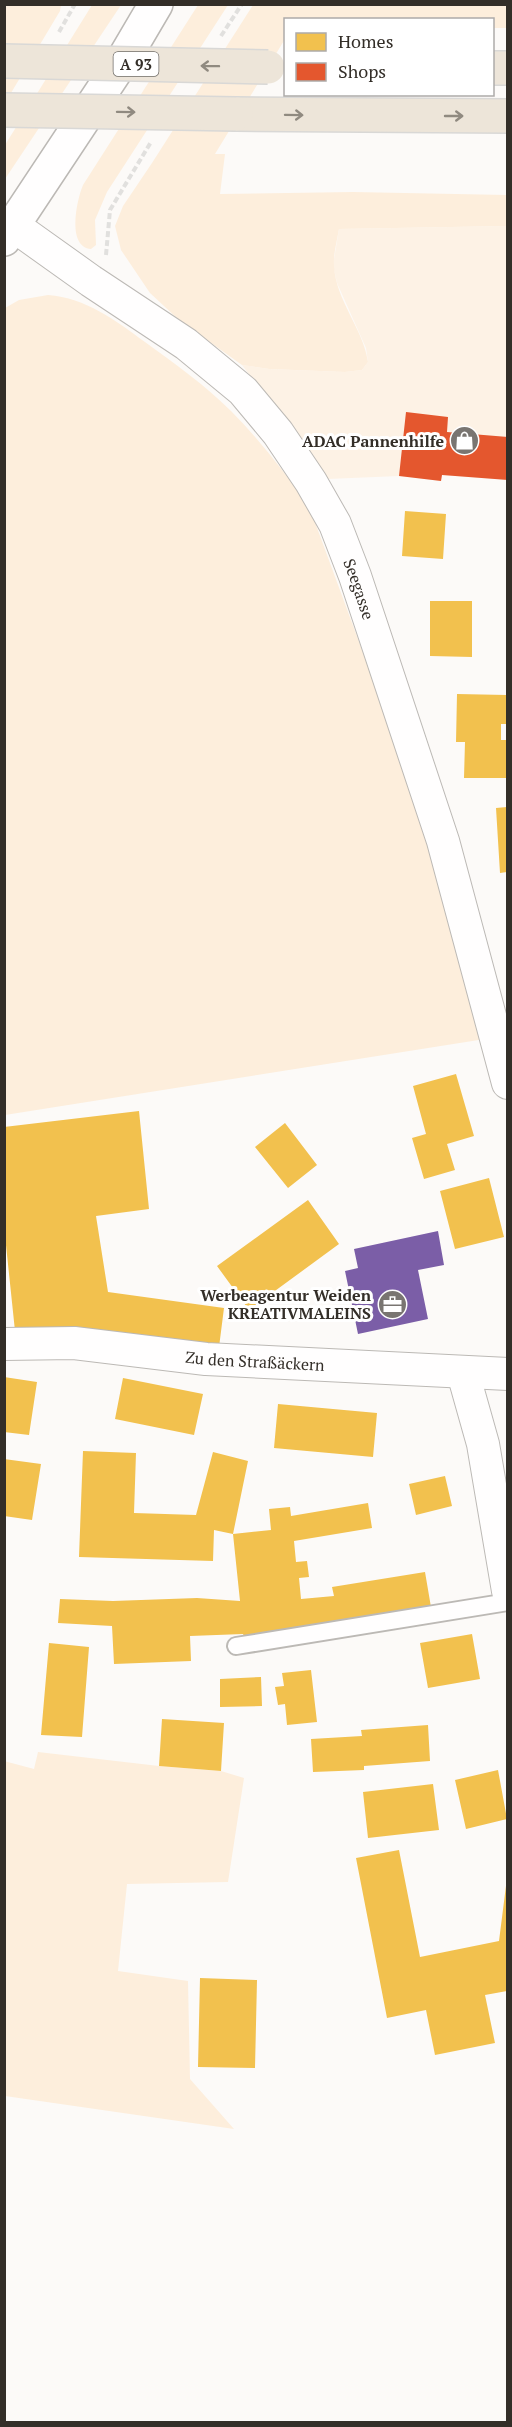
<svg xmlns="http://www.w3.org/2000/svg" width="512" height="2427" font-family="'PT Serif',serif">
<rect width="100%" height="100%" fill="#fcfaf8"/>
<path fill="#fdf2e5" d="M507,226V480L442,475L441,481L399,476L328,479L242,365L269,369L345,372L362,370L368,362L366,348L337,283L333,265L339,229Z"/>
<path fill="#fdeedc" d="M5,5H61L60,11L5,103Z
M92,5H121L5,179V145Z
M198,5H228L107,192L95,220L96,245L91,249C66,247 77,199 83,185Z
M253,5H507V28H493L492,20H286L285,39L215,154H225L220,194L353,192L507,195V226L339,229C337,241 333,255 334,266C336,301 363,328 368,362L362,370L345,372L269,369L242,365L179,320L150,293L121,250L115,226L123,206L152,163Z
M48,295C86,298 115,320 145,342C174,363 205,385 231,411C260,440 285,473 309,506L504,1036L5,1115V308L19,300Z
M38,1752L159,1766L221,1771L244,1778L228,1882L127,1884L118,1971L188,1981L190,2079L234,2129L5,2096L4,1761L34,1769Z"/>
<path fill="#f2c14e" d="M405,511L446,514L443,559L402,556Z
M430,601H472V657L430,656Z
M457,694L507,695V724H501V740H507V778H464L465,742H456Z
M507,807V872L500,873L496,808Z
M456,1074L474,1136L447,1144L455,1170L424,1179L412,1138L426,1134L413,1086Z
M139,1111L149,1209L96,1216L108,1292L224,1308L218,1355L15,1331L4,1226V1127Z
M285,1123L317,1165L288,1188L255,1147Z
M489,1178L504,1237L455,1249L440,1191Z
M308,1200L339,1244L249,1310L217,1266Z
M4,1377L37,1382L29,1435L4,1432Z
M123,1378L203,1394L194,1435L115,1419Z
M278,1404L377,1413L373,1457L274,1448Z
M83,1451L136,1453L134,1513L196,1515L213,1452L248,1461L233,1534L214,1530L213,1561L79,1557Z
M4,1459L41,1464L32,1520L4,1516Z
M445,1476L452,1506L416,1515L409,1484Z
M368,1503L372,1528L294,1541L296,1562L307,1561L309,1577L299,1578L301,1599L334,1596L332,1587L425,1572L432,1613L337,1627L244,1636L243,1634L190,1636L191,1661L114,1664L112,1626L58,1623L60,1599L113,1601L197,1598L240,1601L233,1534L271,1530L269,1509L290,1507L291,1516Z
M472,1634L480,1679L428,1688L420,1643Z
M49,1643L89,1647L82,1737L41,1735Z
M311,1670L317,1722L287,1725L285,1704L278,1705L275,1687L284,1686L282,1673Z
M261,1677L262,1706L220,1707V1679Z
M162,1719L224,1723L221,1771L159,1766Z
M428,1725L430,1761L364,1766V1770L313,1772L311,1739L362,1736L361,1730Z
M498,1770L507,1819L466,1829L455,1780Z
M433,1784L439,1830L368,1838L363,1792Z
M399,1850L420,1957L499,1941L507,1878V1991L485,1995L495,2043L435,2055L426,2010L387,2018L356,1858Z
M200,1978L257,1980L255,2068L198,2067Z"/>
<path fill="#e4572e" d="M406,412L448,417L447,432L508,437V480L442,475L441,481L399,476Z"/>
<path fill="#7b5ea7" d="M438,1231L444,1265L418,1270L428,1319L358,1334L345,1271L358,1268L354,1249Z"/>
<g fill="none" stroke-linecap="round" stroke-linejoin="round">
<defs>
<path id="lane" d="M236,1646L508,1602"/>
<g id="street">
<path id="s1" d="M14,226L91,281L186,344L243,391L278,433L311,482L335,524L355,576L443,841L508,1083"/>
<path id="s2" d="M4,1344L74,1343L206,1359L508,1374"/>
<path d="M463,1373L483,1444L508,1591"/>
</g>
<path id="secondary" d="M4,239L126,55L156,4"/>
<path id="highway" d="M492,68H508
M236,114L508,116"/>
</defs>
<use href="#lane" stroke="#bcb9b5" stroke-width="20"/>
<use href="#street" stroke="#bcb9b5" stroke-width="34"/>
<use href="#secondary" stroke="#bcb9b5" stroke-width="36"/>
<use href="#highway" stroke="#d9d8d6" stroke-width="36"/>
<path stroke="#e1e0de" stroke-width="4" stroke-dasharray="6 3" stroke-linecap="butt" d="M59,32L75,4
M221,36L242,4
M106,255L110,210L151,142"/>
<use href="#lane" stroke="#fffefe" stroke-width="16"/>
<use href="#street" stroke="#fffefe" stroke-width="32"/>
<use href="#secondary" stroke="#fffefe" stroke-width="33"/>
<use href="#highway" stroke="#ede5d9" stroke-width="33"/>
<defs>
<path id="highway-bridge" d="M4,61L268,67
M4,110L236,114"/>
</defs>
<use href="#highway-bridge" stroke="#d9d8d6" stroke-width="36" stroke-linecap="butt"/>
<use href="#highway-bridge" stroke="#ede5d9" stroke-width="33"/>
</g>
<defs><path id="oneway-shaft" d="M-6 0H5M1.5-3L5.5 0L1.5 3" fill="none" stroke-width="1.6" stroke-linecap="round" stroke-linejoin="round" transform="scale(1.5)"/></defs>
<g stroke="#908a80">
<use href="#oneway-shaft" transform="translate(210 66) rotate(-179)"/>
<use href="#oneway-shaft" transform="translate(126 112) rotate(1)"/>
<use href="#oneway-shaft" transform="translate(294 115) rotate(1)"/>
<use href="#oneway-shaft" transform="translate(454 116)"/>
</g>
<defs>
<symbol id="shop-disc" viewBox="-11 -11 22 22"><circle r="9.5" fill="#797571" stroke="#fff"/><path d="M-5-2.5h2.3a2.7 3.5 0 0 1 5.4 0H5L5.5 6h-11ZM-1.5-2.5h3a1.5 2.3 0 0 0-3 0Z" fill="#fff"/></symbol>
<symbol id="office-disc" viewBox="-11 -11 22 22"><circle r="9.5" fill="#797571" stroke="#fff"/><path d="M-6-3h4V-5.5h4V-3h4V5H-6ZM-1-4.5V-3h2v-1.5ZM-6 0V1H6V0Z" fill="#fff"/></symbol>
</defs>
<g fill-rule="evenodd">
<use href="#shop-disc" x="448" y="424" width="33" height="33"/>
<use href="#office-disc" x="376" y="1288" width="33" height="33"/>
</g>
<g text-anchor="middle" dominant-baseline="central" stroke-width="6" stroke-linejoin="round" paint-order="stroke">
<rect fill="#fff" stroke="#706d68" stroke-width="1.5" x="113.5" y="52" width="45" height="24" rx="4.5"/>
<g font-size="15" font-weight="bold" fill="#332e28">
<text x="136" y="64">A 93</text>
</g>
<g font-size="16" font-weight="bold" fill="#332e28" stroke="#fff" text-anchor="end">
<text x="444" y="441">ADAC Pannenhilfe</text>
<text x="371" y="1295">Werbeagentur Weiden<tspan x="371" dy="18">KREATIVMALEINS</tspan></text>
</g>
<g font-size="16" fill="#332e28" stroke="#fff">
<text stroke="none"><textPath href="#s1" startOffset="514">Seegasse</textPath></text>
<text stroke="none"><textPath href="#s2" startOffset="252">Zu den Straßäckern</textPath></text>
</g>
</g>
<rect width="512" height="2427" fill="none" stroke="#332e28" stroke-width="12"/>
<rect x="284" y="18" width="210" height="78" fill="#ffffff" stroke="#adaba9" stroke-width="1.5"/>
<rect x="296" y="33" width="30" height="18" fill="#f2c14e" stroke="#adaba9" stroke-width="1.5"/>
<text x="338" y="48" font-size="18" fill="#332e28">Homes</text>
<rect x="296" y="63" width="30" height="18" fill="#e4572e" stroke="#adaba9" stroke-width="1.5"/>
<text x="338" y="78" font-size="18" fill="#332e28">Shops</text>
</svg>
